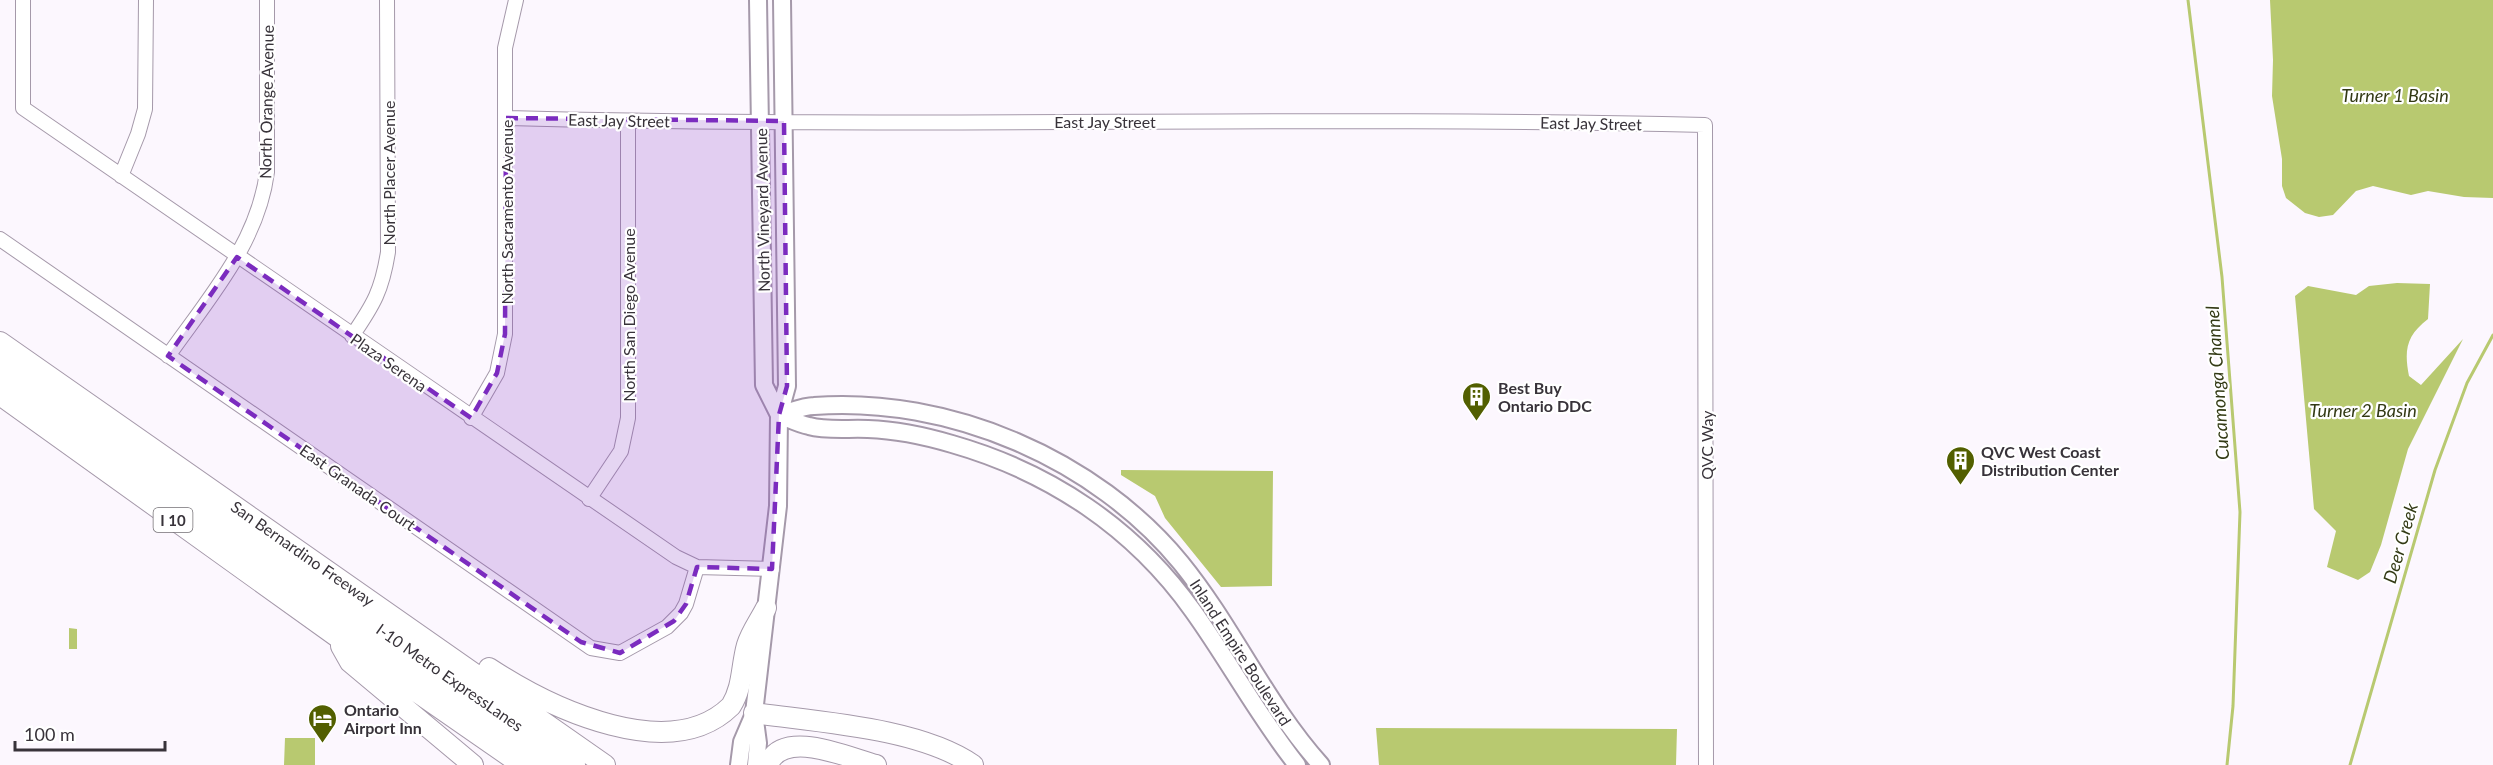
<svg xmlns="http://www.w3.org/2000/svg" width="2493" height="765" font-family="Lato,sans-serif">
<rect width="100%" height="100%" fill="#fcf7fe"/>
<path fill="#b8c970" d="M2270,0H2493V198L2464,197L2428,191L2411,195L2373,186L2356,191L2333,215L2319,217L2305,213L2286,198L2282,186V159L2272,96L2273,60Z
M2397,283L2430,284L2428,319C2406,336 2404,350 2409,376L2421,385L2463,339L2408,449L2381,545L2370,572L2358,580L2327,567L2336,531L2314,509L2295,296L2308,286L2356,295L2369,286Z
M1121,470L1273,471L1272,586L1221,587L1165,518L1155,496L1121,475Z
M69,628L77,629V649H69Z
M1376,728L1677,729L1676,765H1379Z
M285,738H315V765H284Z"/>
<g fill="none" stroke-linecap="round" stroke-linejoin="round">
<path stroke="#b8c970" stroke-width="3" d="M2188,0L2222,277L2240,512L2233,706L2227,765
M2350,765L2435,470L2467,383L2493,335"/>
<defs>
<path id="minor" d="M23,0V108L676,557L697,567L772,569
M506,118C905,129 1305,115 1705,125L1706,765
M121,176L138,134L145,109L146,0
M0,239L591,648L620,653L667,627L681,613L686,604L697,567
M352,336C374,304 382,290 388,252L387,0
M168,356C208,299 258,243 267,172V0
M471,418L497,373L505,334V48L516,0
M589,499L621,451L628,418V121"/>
<path id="major" d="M758,0L764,385L779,415
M779,415C790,412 803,406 814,406C949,396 1096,459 1181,563C1233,627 1266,704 1321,765
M779,415C789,419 799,424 809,426C827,431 849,428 868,429C896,430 925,436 952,444C1050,472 1134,528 1193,611C1229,661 1258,716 1297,765
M739,765L742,742L754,714
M756,765L758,743L754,713L778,506L779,415L787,386L782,0"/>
<path id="highway" d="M0,342L605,765
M0,361L575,765
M0,379L550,765
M3,397L336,636L522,765
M341,646L350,662L473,765
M489,668C553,710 671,765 731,706C743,687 741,666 747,645C751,632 760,620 766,608
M754,713C818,722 920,728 973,765
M768,765C782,727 849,758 876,765"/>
</defs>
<use href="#minor" stroke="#a599aa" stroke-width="16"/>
<use href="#major" stroke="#a599aa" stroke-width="20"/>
<use href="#highway" stroke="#a599aa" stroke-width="22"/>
<use href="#minor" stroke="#fff" stroke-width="14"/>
<use href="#major" stroke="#fff" stroke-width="16"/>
<use href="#highway" stroke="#fff" stroke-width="20"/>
</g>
<path fill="#7b2cbf" fill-opacity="0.2" stroke="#7b2cbf" stroke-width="4.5" stroke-dasharray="12 8" stroke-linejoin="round" d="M506,118L784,121L787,386L779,415L772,569L697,567L686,604L674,621L620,653L581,642L168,356L237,257L471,418L497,373L505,334Z"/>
<defs>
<symbol id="building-pin" viewBox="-11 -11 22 30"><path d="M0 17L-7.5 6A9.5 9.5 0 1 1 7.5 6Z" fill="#525f00" stroke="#fff"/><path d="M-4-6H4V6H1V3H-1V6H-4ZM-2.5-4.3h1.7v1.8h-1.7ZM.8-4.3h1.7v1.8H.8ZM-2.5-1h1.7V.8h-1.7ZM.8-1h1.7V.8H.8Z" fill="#fff"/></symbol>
<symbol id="hotel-pin" viewBox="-11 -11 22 30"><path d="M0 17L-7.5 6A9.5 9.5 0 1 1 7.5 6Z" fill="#525f00" stroke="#fff"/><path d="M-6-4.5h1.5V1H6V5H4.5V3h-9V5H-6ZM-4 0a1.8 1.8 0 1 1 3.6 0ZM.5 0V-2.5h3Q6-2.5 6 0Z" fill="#fff"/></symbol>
</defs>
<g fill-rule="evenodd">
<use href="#building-pin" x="1460" y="380" width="33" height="45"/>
<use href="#building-pin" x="1944" y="444" width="33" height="45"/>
<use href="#hotel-pin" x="306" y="702" width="33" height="45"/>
</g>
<g text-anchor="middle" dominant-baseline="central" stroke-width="4.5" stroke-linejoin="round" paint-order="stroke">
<rect fill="#fff" stroke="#747075" stroke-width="1.5" x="153.5" y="508" width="39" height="24" rx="4.5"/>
<g font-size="15" font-weight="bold" fill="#38333a">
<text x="173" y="520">I 10</text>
</g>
<g font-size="16" fill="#38333a" stroke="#fff">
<text transform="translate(266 102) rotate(-89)">North Orange Avenue</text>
<text transform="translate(619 120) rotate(1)">East Jay Street</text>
<text x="1105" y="121">East Jay Street</text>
<text transform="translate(1591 123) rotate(1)">East Jay Street</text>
<text transform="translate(388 173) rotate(-90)">North Placer Avenue</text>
<text transform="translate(762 210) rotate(-91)">North Vineyard Avenue</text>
<text transform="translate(506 212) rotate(-90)">North Sacramento Avenue</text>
<text transform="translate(628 315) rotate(-90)">North San Diego Avenue</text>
<text transform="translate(389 362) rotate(35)">Plaza Serena</text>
<text transform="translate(1706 445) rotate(-90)">QVC Way</text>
<text transform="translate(358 487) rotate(35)">East Granada Court</text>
<text transform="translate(303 553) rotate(35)">San Bernardino Freeway</text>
<text transform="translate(1241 652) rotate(57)">Inland Empire Boulevard</text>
<text transform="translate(450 677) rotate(35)">I-10 Metro ExpressLanes</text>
</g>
<g font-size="16" font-weight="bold" fill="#38333a" stroke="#fff" text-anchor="start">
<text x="1498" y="387">Best Buy<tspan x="1498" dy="18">Ontario DDC</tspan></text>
<text x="1981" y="451">QVC West Coast<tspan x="1981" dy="18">Distribution Center</tspan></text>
<text x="344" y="709">Ontario<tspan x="344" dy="18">Airport Inn</tspan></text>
</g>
<g font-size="18" font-style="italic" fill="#333a15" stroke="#fff">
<text x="2395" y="95">Turner 1 Basin</text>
<text transform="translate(2217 383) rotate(-94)">Cucamonga Channel</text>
<text x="2363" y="410">Turner 2 Basin</text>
<text transform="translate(2400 543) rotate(-74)">Deer Creek</text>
</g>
</g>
<path d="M15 741v9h150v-9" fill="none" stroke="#38333a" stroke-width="3"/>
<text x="24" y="741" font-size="18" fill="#38333a" stroke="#ffffff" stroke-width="4.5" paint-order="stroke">100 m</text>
</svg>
